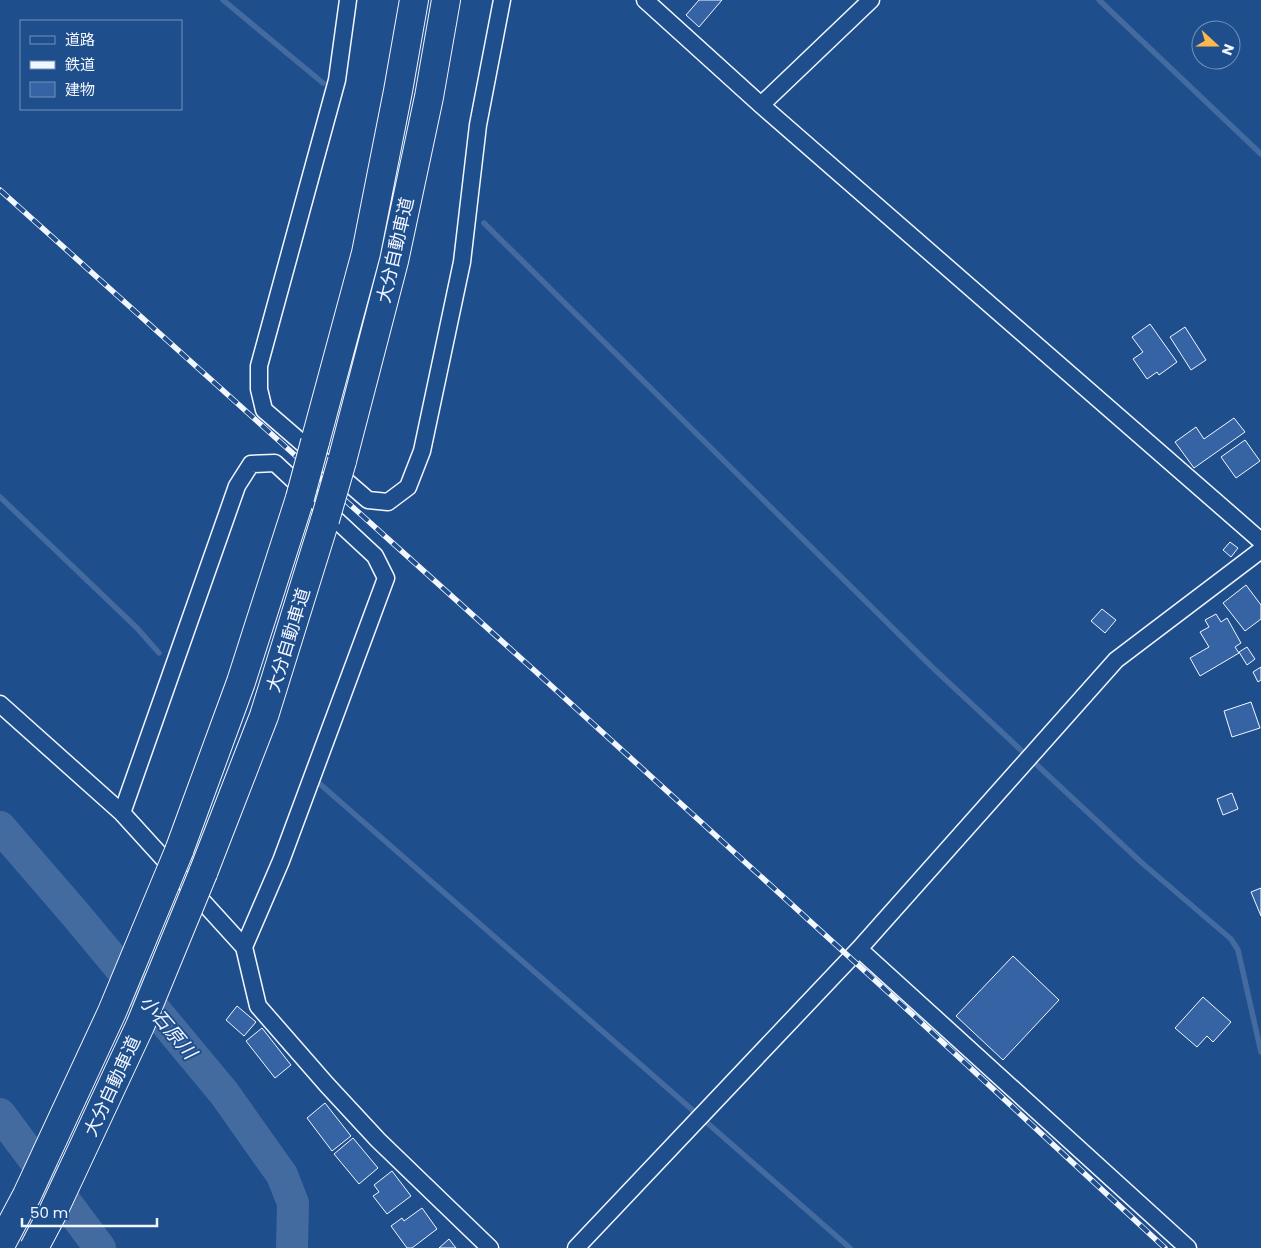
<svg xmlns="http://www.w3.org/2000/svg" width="1261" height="1248" font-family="Poppins,'Noto Sans JP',sans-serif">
<rect width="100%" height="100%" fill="#1f4e8c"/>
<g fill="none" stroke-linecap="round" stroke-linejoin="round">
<path stroke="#446ba0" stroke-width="5.5" d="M223,0L323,83
M1099,0L1261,154
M484,223L932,667L1142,863L1231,939L1238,950L1261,1052
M0,497L137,628L159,653
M320,784L850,1248"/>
<path stroke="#446ba0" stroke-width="32" d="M0,827L76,915L224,1093L282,1175L293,1203L292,1248
M0,1114L100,1248"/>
</g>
<path fill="#3563a3" stroke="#f2f6ff" d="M699,0H722L699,27L686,15Z
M1150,324L1177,362L1159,375L1157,372L1147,379L1133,359L1143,352L1132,337Z
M1185,327L1206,360L1191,370L1170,337Z
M1234,418L1245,432L1194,468L1175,442L1196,427L1204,439Z
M1245,440L1260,461L1236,478L1221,457Z
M1230,542L1238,548L1231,557L1223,550Z
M1246,585L1261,605V619L1245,631L1223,603Z
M1102,609L1116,620L1105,633L1091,621Z
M1216,614L1221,622L1227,618L1241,643L1235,647L1239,653L1200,676L1190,658L1209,647L1200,632L1209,627L1205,620Z
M1247,647L1255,659L1247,665L1239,652Z
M1261,667V680L1258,682L1253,672Z
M1251,702L1260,728L1232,737L1224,711Z
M1232,793L1238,809L1223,815L1217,799Z
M1261,888V916L1251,892Z
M1013,956L1059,1000L1003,1060L956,1016Z
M1203,997L1231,1022L1213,1042L1207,1036L1197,1047L1175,1028Z
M237,1006L256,1022L244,1036L226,1020Z
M262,1028L291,1065L275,1078L246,1041Z
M325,1103L351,1136L332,1151L307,1118Z
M353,1138L378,1168L359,1184L334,1154Z
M392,1171L411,1196L387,1214L373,1196L379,1192L374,1185Z
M422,1208L437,1229L412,1248H407L391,1226L402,1218L404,1221Z
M449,1239L456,1248H439Z"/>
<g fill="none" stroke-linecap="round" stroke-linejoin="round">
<defs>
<path id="minor" d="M348,0L337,80L259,366V389L264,410L368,500L388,502L408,487L422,451L462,262L478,125L502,0
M645,0L761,105L1261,541
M761,105L871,0
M0,704L122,813L244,947L258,1006L327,1085L378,1140L490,1248
M122,813L237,486L251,464L275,463L375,556L386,578L281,861L244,947
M859,949L1188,1248
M576,1248L859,949L1116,660L1261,550"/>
<path id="motorway" d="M315,442L366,253L398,91L414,0
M342,461L394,261L429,97L446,0
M179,851L241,682L300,498
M203,873L264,716L325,520"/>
</defs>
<use href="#minor" stroke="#f2f6ff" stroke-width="19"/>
<use href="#motorway" stroke="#f2f6ff" stroke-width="30"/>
<use href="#minor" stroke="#1f4e8c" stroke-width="16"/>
<use href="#motorway" stroke="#1f4e8c" stroke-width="28"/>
<defs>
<path id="rail" d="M0,190L535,671L912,1014L1165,1248"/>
</defs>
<use href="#rail" stroke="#f2f6ff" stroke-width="5.5"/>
<use href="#rail" stroke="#1f4e8c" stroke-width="4" stroke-dasharray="11" stroke-linecap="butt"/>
<defs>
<path id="motorway-bridge" d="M300,498L315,442
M325,520L342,461
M0,1246L27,1195L112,1012L179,851
M34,1248L53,1212L140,1026L203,873"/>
</defs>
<use href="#motorway-bridge" stroke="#f2f6ff" stroke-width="30" stroke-linecap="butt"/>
<use href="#motorway-bridge" stroke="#1f4e8c" stroke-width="28"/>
</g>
<g text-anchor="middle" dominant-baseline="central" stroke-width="4" stroke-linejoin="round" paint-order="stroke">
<g font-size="18" fill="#f2f6ff" stroke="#1f4e8c">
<text transform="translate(395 250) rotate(-77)">大分自動車道</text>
<text transform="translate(288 640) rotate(-73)">大分自動車道</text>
<text transform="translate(112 1086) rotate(-65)">大分自動車道</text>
</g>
<g font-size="19" font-style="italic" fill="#f2f6ff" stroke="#1f4e8c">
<text transform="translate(168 1027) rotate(50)">小石原川</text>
</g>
</g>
<rect x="20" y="20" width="162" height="90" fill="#1f4e8c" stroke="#7391ba"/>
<rect x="30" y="36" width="25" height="8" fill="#1f4e8c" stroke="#7391ba"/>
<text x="65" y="45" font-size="15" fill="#f2f6ff">道路</text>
<rect x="30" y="61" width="25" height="8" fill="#f2f6ff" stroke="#7391ba"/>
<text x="65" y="70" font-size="15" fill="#f2f6ff">鉄道</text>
<rect x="30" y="82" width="25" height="15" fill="#3563a3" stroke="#7391ba"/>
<text x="65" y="95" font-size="15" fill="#f2f6ff">建物</text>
<g transform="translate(1216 45) rotate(111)"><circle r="24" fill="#1f4e8c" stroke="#7391ba"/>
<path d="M0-4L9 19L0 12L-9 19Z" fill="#ffb74d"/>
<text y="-8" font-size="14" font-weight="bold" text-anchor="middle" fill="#f2f6ff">N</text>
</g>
<path d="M22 1218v8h135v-8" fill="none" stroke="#f2f6ff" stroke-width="2.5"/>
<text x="30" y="1218" font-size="15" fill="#f2f6ff" stroke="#1f4e8c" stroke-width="4" paint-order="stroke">50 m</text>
</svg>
